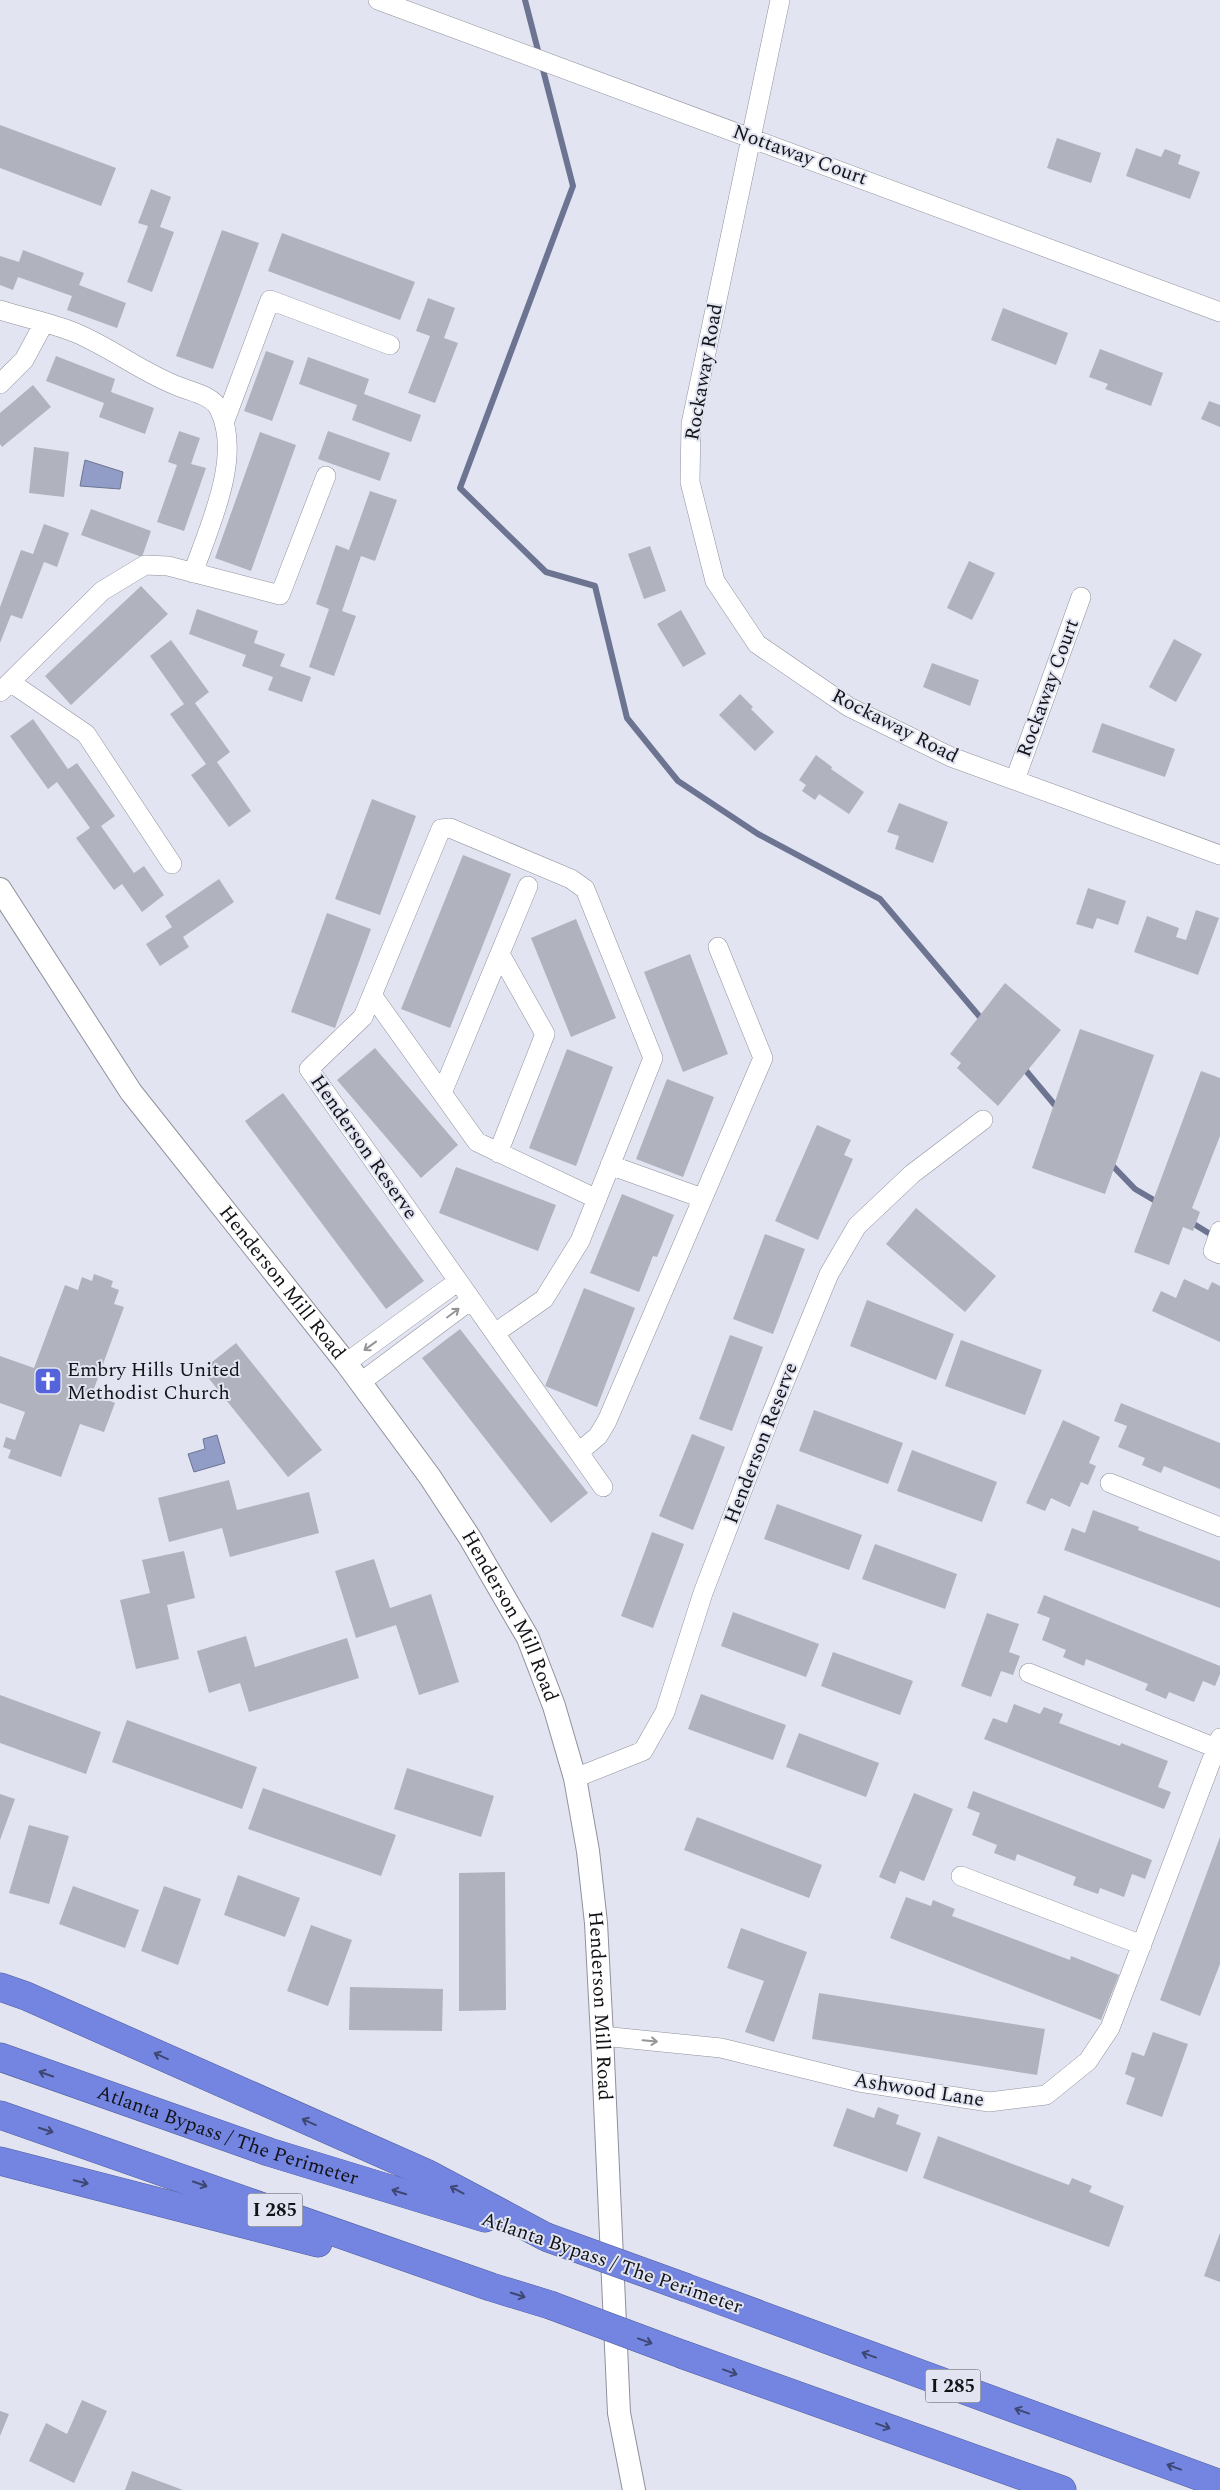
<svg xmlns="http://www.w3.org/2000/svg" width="1220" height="2490" font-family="Spectral,serif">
<rect width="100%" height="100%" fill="#e2e5f1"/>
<path fill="#929dc7" stroke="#6c7492" d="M85,460L123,472L120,489L80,486Z
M217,1435L225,1463L194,1472L188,1454L205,1449L203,1439Z"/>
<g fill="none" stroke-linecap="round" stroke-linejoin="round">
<path stroke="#6c7492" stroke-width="6" d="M525,0L573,186L460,488L546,572L595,586L627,718L678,781L758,834L880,899L985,1023
M1022,1066L1059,1110
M1109,1162L1135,1189L1159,1203
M1189,1221L1215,1237"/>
</g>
<path fill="#b0b3bd" d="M0,125L116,168L101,206L0,168Z
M1057,138L1101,153L1091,183L1047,168Z
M1136,148L1161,157L1165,149L1181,155L1178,164L1200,172L1190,199L1126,176Z
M151,189L171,197L160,227L174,232L152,292L127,282L148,226L138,223Z
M222,230L259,243L213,369L176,356Z
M282,233L415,282L400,320L268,271Z
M23,250L84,273L79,285L126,303L117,328L67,310L72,296L18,277L13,290L0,285V256L19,262Z
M428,298L455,308L444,338L458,343L435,403L408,393L430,336L416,331Z
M1003,308L1068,333L1056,365L991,340Z
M1100,349L1163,373L1151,406L1105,389L1108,384L1089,377Z
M266,351L294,361L272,421L244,411Z
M56,356L115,379L111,392L154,408L145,434L99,417L104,403L46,381Z
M308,357L369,379L364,394L421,415L411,442L352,420L357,405L299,384Z
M33,385L51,407L2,447L0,444V413Z
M1209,401L1220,405V427L1201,419Z
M179,431L200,438L191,464L206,468L184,531L157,522L177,465L168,462Z
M328,431L390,453L380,481L318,459Z
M260,432L296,445L251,571L215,558Z
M34,447L69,452L64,497L29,493Z
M370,491L397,500L375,561L361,556L342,611L356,616L334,676L309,667L329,609L316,604L336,545L349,550Z
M91,509L151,531L142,557L81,535Z
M44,524L69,533L57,567L44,562L22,619L11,615L0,643V607L21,550L33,554Z
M650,546L666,591L644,599L628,554Z
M969,561L995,573L972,620L947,608Z
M141,586L168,614L71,705L45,676Z
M197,609L258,631L254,643L285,654L280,666L311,677L302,702L268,690L273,677L242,666L246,655L189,634Z
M681,610L706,654L683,667L657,624Z
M1174,639L1202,654L1176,702L1149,687Z
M171,640L209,692L195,703L230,752L217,762L251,811L229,827L191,775L206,764L170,714L184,704L150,656Z
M932,663L979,680L970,706L923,687Z
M740,694L753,707L751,709L774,732L755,751L719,715Z
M33,719L68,769L77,763L115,816L101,826L134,873L144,866L164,895L142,912L122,884L114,890L76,838L90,828L57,782L48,789L10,736Z
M1102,723L1175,749L1165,777L1092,752Z
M816,755L832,767L831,769L864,792L849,814L819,794L815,800L802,791L806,785L799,780Z
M372,799L416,816L380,915L335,899Z
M899,803L948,822L933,863L895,849L899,836L887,832Z
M463,855L511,874L450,1028L401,1009Z
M219,879L234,902L183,937L189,947L160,966L146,944L172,927L165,916Z
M1088,888L1126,901L1118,925L1097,918L1093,929L1076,924Z
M1196,910L1219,918L1198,975L1134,952L1147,916L1179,928L1176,937L1186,940Z
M327,913L371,929L335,1028L291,1012Z
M576,919L616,1018L571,1037L531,938Z
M690,954L728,1054L683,1072L644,972Z
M1005,983L1061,1030L998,1106L957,1068L961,1063L950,1054Z
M1080,1029L1154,1055L1105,1194L1032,1168Z
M375,1048L458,1145L421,1178L337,1080Z
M567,1049L613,1067L576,1166L529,1148Z
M1201,1071L1220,1078V1136L1192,1208L1200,1212L1193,1231L1183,1227L1169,1265L1134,1252Z
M667,1079L714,1097L683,1177L636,1159Z
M283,1093L424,1281L386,1309L245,1121Z
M817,1125L851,1140L844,1155L853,1159L818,1240L775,1221Z
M456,1167L556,1205L538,1251L439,1213Z
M622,1194L674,1215L657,1257L653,1256L639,1292L590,1273Z
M916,1208L996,1276L965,1312L886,1244Z
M765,1234L805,1249L773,1334L733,1319Z
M94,1274L113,1281L111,1287L119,1290L114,1304L124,1307L92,1394L115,1403L104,1432L80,1424L61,1477L8,1458L11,1450L3,1447L6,1437L15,1440L25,1412L0,1403V1356L34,1368L65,1285L78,1290L82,1277L92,1281Z
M1184,1279L1208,1290L1212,1282L1220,1286V1342L1152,1311L1161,1291L1176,1298Z
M584,1288L635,1308L597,1407L545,1386Z
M867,1300L954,1334L936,1380L850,1346Z
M460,1329L588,1493L551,1523L422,1358Z
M730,1335L763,1347L732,1431L699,1419Z
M961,1340L1042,1370L1025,1415L945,1386Z
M236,1343L322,1450L288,1477L202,1370Z
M1121,1403L1220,1443V1489L1164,1466L1161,1473L1142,1465L1145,1458L1118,1447L1127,1426L1114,1421Z
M814,1410L903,1443L888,1484L799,1451Z
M1063,1420L1100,1437L1089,1463L1096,1466L1088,1485L1081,1482L1070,1507L1051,1498L1045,1511L1026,1503Z
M692,1434L725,1447L693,1530L659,1516Z
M912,1450L997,1482L982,1522L897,1491Z
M229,1480L237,1510L309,1492L319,1533L230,1557L222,1528L169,1542L158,1498Z
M777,1504L862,1535L849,1570L764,1539Z
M1093,1510L1139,1527L1138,1530L1220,1561V1608L1064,1550L1072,1528L1085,1533Z
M652,1532L684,1544L653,1628L621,1616Z
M875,1544L957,1574L945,1609L862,1579Z
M184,1551L195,1598L167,1605L179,1659L136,1669L120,1600L150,1593L142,1560Z
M374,1559L390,1608L431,1594L459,1682L419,1695L396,1625L356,1638L335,1571Z
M1044,1595L1220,1666V1674L1215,1686L1203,1681L1194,1702L1169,1692L1166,1699L1145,1690L1148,1684L1086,1659L1084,1666L1063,1657L1066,1650L1042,1640L1050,1618L1037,1613Z
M733,1612L819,1644L806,1677L721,1646Z
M987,1613L1019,1624L1009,1652L1020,1656L1013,1675L1001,1671L991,1697L961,1686Z
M246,1636L255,1667L347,1638L359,1678L249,1712L240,1683L209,1693L197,1651Z
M833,1652L913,1681L900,1715L821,1686Z
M701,1694L786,1725L773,1760L688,1729Z
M0,1695L101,1732L86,1774L0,1743Z
M1014,1704L1040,1714L1044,1707L1063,1714L1059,1723L1120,1746L1121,1743L1168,1761L1158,1787L1171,1792L1164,1809L984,1739L993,1718L1007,1723Z
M127,1720L257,1767L242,1809L112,1762Z
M799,1733L879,1763L866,1797L786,1767Z
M407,1768L494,1796L481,1837L394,1809Z
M263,1788L396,1835L381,1876L248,1829Z
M973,1791L1152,1860L1145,1879L1132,1874L1124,1897L1100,1888L1098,1894L1073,1885L1076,1877L1017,1854L1015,1861L994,1853L997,1845L972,1835L980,1813L967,1808Z
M914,1793L953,1809L924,1881L900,1871L895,1884L879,1877Z
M0,1794L15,1799L0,1840Z
M697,1817L822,1865L809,1898L684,1850Z
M29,1825L69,1836L49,1904L9,1893Z
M1220,1837V1964L1200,2016L1160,2000Z
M505,1872L506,2010L459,2011V1873Z
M238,1875L300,1898L285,1937L224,1915Z
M73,1886L139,1910L125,1948L59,1924Z
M164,1886L201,1899L178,1965L141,1951Z
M906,1897L931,1906L933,1900L955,1909L952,1916L1070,1960L1071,1956L1119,1975L1101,2020L890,1938Z
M311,1925L352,1940L328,2006L287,1991Z
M741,1928L807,1952L774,2042L745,2032L764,1981L727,1968Z
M350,1987L443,1989L442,2031L349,2030Z
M819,1993L1045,2029L1037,2075L812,2039Z
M1153,2032L1188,2044L1162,2117L1126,2104L1135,2078L1125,2074L1132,2052L1144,2056Z
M878,2107L899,2115L896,2124L921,2133L907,2172L833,2146L847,2108L874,2118Z
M938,2136L1069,2185L1072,2178L1092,2186L1089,2192L1124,2206L1109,2247L923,2178Z
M1220,2233V2282L1204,2276Z
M82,2400L107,2411L74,2483L29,2461L46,2423L67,2434Z
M0,2411L9,2414L0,2436Z
M132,2471L183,2490H125Z"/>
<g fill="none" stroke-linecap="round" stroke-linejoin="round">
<defs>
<path id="minor" d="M378,0L1220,312
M780,0L691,424L690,482L715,581L757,644L849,707L951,757L1220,855
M0,310C25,318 52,323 76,333C112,348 144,374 180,387C193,392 213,396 219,409C243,456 209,527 193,573
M0,384L24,360L44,323
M224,423L270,300L390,345
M10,682L86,734L172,864
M0,692L102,591L145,565L168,566L280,595L326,476
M1015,780L1081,597
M372,995L477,1142L597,1199
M442,1093L528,886
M498,1153L545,1034L500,954
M610,1165L702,1198
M1220,1231L1213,1251L1220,1254
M495,1333L544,1299L580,1241L653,1058L585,889L571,879L450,828L441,829L363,1017L309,1069L603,1487
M346,1363L457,1282
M361,1382L471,1300
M579,1452L598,1436L607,1421L763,1058L718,947
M1110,1483L1220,1527
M1029,1673L1216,1748
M575,1778L643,1751L665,1712L703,1593L771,1415L829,1274L857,1226L912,1174L983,1120
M961,1876L1142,1945
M602,2036L721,2048L859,2082L989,2102L1046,2095L1088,2061L1110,2028L1220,1738"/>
<g id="tertiary">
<path id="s1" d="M0,889L131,1092L346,1363L430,1477L470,1538L528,1638L554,1706L575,1778L588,1851L596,1923L602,2036L619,2413L634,2490"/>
</g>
<g id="motorway">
<path d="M0,1987L26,1996L428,2174L546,2237"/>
<path id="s2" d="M0,2057L269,2152L485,2218"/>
<path d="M0,2115L491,2287L550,2305"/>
<path d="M0,2161L318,2243"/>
<path d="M687,2288L1220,2484"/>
<path d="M684,2355L1062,2490"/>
</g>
</defs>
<use href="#minor" stroke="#8f919c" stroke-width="20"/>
<use href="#tertiary" stroke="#8f919c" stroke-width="24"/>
<use href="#motorway" stroke="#515d9b" stroke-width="29"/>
<use href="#minor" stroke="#fff" stroke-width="19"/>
<use href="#tertiary" stroke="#fff" stroke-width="22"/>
<use href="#motorway" stroke="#7385e1" stroke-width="28"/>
<defs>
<path id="motorway-bridge" d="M546,2237L687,2288
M550,2305L684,2355"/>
</defs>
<use href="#motorway-bridge" stroke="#515d9b" stroke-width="29" stroke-linecap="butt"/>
<use href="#motorway-bridge" stroke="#7385e1" stroke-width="28"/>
</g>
<defs><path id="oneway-shaft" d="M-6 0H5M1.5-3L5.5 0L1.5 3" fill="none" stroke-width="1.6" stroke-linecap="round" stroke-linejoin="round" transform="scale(1.25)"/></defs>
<g stroke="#959597">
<use href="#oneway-shaft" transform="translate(453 1313) rotate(-37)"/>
<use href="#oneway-shaft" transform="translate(370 1346) rotate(144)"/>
<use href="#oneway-shaft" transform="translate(650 2041) rotate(5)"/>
</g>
<g stroke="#3e4772">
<use href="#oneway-shaft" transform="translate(161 2056) rotate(-156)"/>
<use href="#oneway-shaft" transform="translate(46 2074) rotate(-161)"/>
<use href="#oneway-shaft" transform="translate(309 2122) rotate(-156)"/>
<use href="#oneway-shaft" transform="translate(46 2130) rotate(18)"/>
<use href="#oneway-shaft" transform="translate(81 2182) rotate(14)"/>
<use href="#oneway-shaft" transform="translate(200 2184) rotate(19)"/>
<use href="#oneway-shaft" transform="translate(457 2190) rotate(-152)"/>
<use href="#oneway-shaft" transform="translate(399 2192) rotate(-163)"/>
<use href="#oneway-shaft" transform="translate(518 2295) rotate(17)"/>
<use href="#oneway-shaft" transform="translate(645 2341) rotate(20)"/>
<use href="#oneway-shaft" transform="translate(869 2355) rotate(-160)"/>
<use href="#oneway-shaft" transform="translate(730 2372) rotate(20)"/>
<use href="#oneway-shaft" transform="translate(1022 2411) rotate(-160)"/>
<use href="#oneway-shaft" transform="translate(883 2426) rotate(20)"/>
<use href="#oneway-shaft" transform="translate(1174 2467) rotate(-160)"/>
</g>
<defs>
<symbol id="church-square" viewBox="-11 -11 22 22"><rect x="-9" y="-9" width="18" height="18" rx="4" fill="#5564da" stroke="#e2e5f1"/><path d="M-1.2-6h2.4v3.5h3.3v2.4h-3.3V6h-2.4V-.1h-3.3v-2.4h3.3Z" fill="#fff"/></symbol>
</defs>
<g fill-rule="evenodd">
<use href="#church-square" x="32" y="1365" width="32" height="32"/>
</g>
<g text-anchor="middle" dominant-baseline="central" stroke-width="4" stroke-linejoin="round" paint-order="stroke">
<g fill="#e2e5f1" stroke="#515359" stroke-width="1">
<rect x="247.5" y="2193.5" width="55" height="33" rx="4"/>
<rect x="925.5" y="2369.5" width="55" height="33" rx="4"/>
</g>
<g font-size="19" font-weight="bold" fill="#131418">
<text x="275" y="2210">I 285</text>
<text x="953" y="2386">I 285</text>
</g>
<g font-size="20" fill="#131418" stroke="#e2e5f1">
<text transform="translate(800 155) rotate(20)">Nottaway Court</text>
<text transform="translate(704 372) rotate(-80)">Rockaway Road</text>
<text transform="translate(1048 688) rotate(-70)">Rockaway Court</text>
<text transform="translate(895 726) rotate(27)">Rockaway Road</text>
<text transform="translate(364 1147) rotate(55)">Henderson Reserve</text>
<text stroke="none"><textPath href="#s1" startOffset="485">Henderson Mill Road</textPath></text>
<text transform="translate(761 1443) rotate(-69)">Henderson Reserve</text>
<text stroke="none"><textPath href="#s1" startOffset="890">Henderson Mill Road</textPath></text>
<text stroke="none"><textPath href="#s1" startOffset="1295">Henderson Mill Road</textPath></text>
<text transform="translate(919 2090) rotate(9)">Ashwood Lane</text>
<text stroke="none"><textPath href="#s2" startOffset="241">Atlanta Bypass / The Perimeter</textPath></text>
<text transform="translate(612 2263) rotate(19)">Atlanta Bypass / The Perimeter</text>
</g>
<g font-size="20" fill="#131418" stroke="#e2e5f1" text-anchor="start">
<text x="67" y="1370">Embry Hills United<tspan x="67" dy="23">Methodist Church</tspan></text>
</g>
</g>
</svg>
